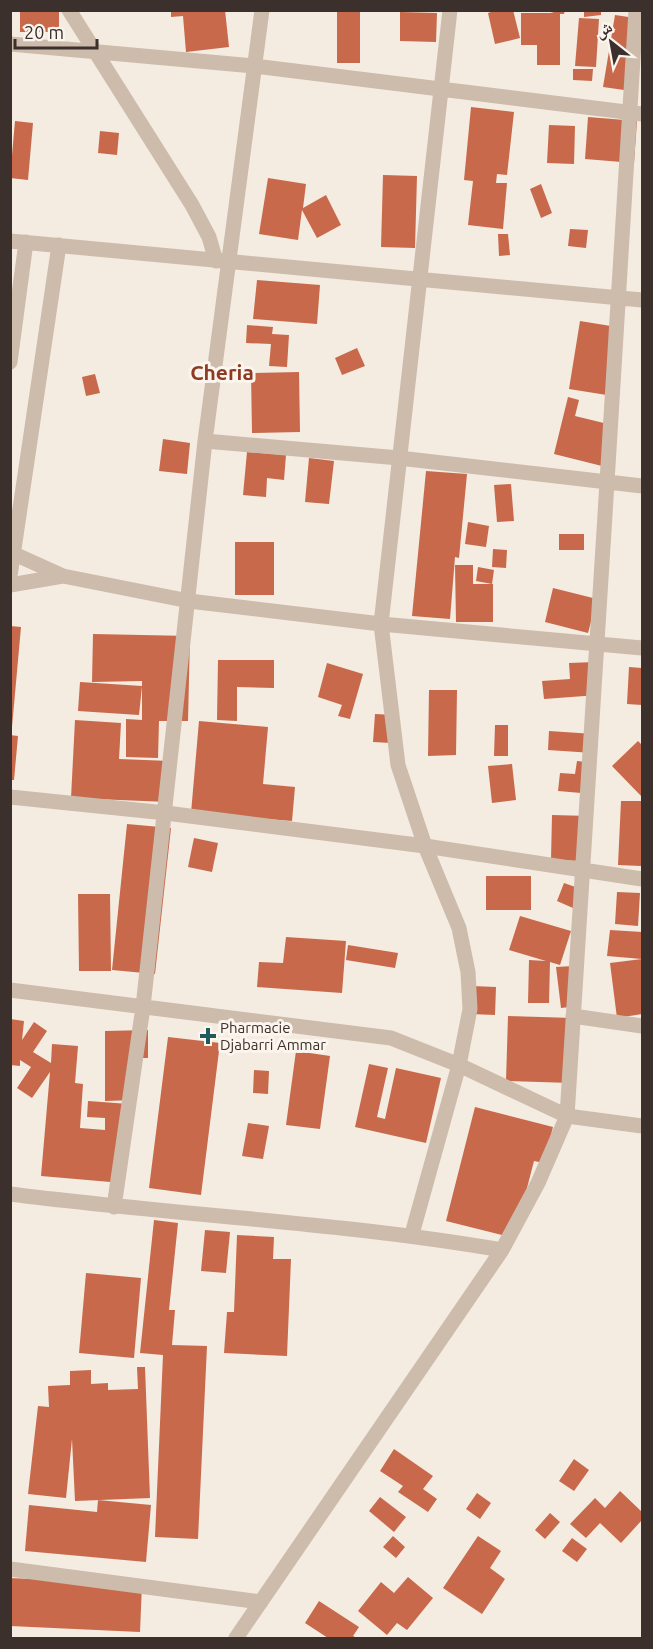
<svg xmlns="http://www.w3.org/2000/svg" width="653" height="1649" font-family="Ubuntu,'Noto Naskh Arabic',sans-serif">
<rect width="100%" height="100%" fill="#f4ebe1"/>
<path fill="#c8694b" d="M20,10H59V32H20Z
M171,10H225L229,47L186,52L183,16L171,17Z
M337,10H360V63H337Z
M497,10H513L520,38L495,44L488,13Z
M544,10H565L564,14H560V65H537V45H521V13H554Z
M584,10H601V15L584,17Z
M400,12L437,13L436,42L400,41Z
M615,15L642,19L631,91L603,87Z
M579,18L599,19L596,67L575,66Z
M573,69H593L592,81L573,80Z
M471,107L514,112L507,175L497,174L496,183H507L503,229L468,225L473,181L464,180Z
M588,117L637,121L634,163L585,159Z
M15,121L33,123L28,180L10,178Z
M549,125L575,126L574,164L547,163Z
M100,131L119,133L117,155L98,153Z
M383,175L417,176L415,248L381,247Z
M268,178L306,184L303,208L326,195L341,225L317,238L302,210L298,240L259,234Z
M541,184L552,213L541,218L530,189Z
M570,229L588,230L586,248L568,246Z
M498,234H508L510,255L499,256Z
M257,280L320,285L317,324L253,319Z
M580,321L623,328L613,396L569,389Z
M247,325L273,327L272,334L289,335L287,367L269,366L271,344L246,343Z
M357,348L365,366L342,375L335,358Z
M299,372L300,432L252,433L251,373Z
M95,374L100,393L86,396L82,377Z
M568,397L579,400L575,416L612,425L602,466L554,454Z
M163,439L190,443L187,474L159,471Z
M247,452L286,455L284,480L267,478L266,497L243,495Z
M309,458L334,461L329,504L305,502Z
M426,471L467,474L459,558L455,557L450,619L412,616Z
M511,484L514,521L497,522L494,485Z
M468,522L489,526L486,547L465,544Z
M559,534H584V550H559Z
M235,542H274V595H235Z
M493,549L507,550L506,568L492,567Z
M455,565H473V584H493V622H456Z
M478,567L494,570L492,584L476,581Z
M553,588L597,599L588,633L545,622Z
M10,626L21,627L12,727H10Z
M93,634L190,636L188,721H159L158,758L126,757V719L142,720V681L92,682Z
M218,660H274V688L237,687V721L217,720Z
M595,662L598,695L544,699L542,681L570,679L569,663Z
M327,663L363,674L350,719L338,716L342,705L318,697Z
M629,667L642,668V705L627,704Z
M80,682L142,686L139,715L78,711Z
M429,690H457L456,755L428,756Z
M375,714L394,715L391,743L373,742Z
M75,720L121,723L119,759L170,761L168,802L71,798Z
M199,721L268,727L263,784L295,787L292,821L191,813Z
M495,725H508V756H494Z
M549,731L594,734L593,753L548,750Z
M10,735L18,736L14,780H10Z
M638,741L642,745V797L612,766Z
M577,761L596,763L593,794L558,791L560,773L575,774Z
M512,764L516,800L492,803L488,766Z
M621,801H642L641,866L618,865Z
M552,815L589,816L587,861L551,860Z
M127,824L171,828L155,974L112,970Z
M194,838L218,843L212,872L188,867Z
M486,876H531V910H486Z
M564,883L581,889L573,908L557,901Z
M617,892L640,893L638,926L615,924Z
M78,894H110L111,971H79Z
M520,916L571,931L560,965L550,962L549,1003H528L529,960L546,961L509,950Z
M610,930L642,932V1014L617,1018L610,963L642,959L607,956Z
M286,937L346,941L342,993L257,987L259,962L283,963Z
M348,945L398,953L395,968L346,960Z
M573,966L578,1006L561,1008L556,967Z
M472,986L496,987L495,1015L471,1014Z
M508,1016L573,1018L571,1083L506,1081Z
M10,1019L24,1021L22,1040L34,1022L47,1031L33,1052L51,1063L52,1044L78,1046L75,1083L83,1084L80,1128L105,1130V1118L87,1117L88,1101L129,1104L122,1183L41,1176L50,1072L32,1098L17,1088L31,1067L20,1060V1066L10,1065Z
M148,1030V1058H134V1100L105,1101V1031Z
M168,1037L220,1043L201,1195L149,1188Z
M296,1051L330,1056L320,1129L286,1125Z
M369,1064L388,1068L377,1117L385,1119L396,1068L441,1078L426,1143L355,1127Z
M254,1070L269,1071L268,1094L253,1093Z
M475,1107L553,1127L544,1163L534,1161L514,1238L446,1221Z
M248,1123L269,1126L263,1159L242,1156Z
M154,1220L178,1223L169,1310H175L172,1345L207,1346L198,1539L155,1537L163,1355L140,1353Z
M205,1230L230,1232L226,1273L201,1271Z
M237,1235L274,1237L273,1259H291L287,1356L224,1353L227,1312H234Z
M86,1273L141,1278L134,1358L79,1353Z
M137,1367H145L150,1498L75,1501L72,1439L66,1498L28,1494L38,1406L49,1407L48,1386L70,1385V1371L91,1370V1384L108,1383V1390L138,1389Z
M394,1449L433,1476L423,1489L437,1499L428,1512L398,1492L403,1486L380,1471Z
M574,1459L589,1470L574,1491L559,1481Z
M620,1491L642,1512V1520L621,1543L600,1523L586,1538L570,1524L595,1498L605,1508Z
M477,1493L491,1503L480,1519L466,1509Z
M380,1497L406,1517L394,1532L369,1511Z
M98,1500L151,1505L146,1562L25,1551L29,1505L97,1512Z
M550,1513L560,1522L545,1539L535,1530Z
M393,1536L405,1547L396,1558L383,1547Z
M478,1536L501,1551L490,1568L505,1579L482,1614L443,1588Z
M572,1538L587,1549L577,1562L562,1551Z
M408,1577L433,1598L407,1630L397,1623L387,1635L358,1611L381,1582L394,1593Z
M10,1578L142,1584L140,1632L10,1626Z
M319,1601L359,1627L353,1636L357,1638H328L305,1623Z"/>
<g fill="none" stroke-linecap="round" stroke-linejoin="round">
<path stroke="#cdbbac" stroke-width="15" d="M69,10L192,205L209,237L216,261
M10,44L254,66L642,114
M10,241L642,300
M10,362L26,242
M205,441L399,458L642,486
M10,552L63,576L189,601L381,624L642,648
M10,576L59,245
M10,585L63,576
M10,797L166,813L425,846L642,879
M10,990L391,1038L459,1065L567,1116L642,1126
M573,1016L642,1026
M10,1194C174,1215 339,1222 502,1250
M114,1207L143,1007L205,441L262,10
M412,1234L459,1065L470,1009L468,972L459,928L425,846L398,765L381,624L450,10
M10,1569L261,1602
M236,1638L502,1250L538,1183L567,1116C588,747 616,379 636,10"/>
</g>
<path fill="#1f5a5e" stroke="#fbf5ee" stroke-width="2" d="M205 1027h6v6h6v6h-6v6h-6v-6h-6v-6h6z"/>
<g text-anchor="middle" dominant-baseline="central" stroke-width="6" stroke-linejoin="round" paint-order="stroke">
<g font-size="15" fill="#3b302b" stroke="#fbf5ee" text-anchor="start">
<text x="220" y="1027">Pharmacie<tspan x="220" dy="17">Djabarri Ammar</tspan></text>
</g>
<g font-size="21" font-weight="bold" fill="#8c3b22" stroke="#fbf5ee">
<text x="222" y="372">Cheria</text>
</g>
</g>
<rect width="653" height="1649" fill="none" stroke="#3b302b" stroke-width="24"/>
<g transform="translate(611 42) rotate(329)" stroke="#fbf5ee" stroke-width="4.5" paint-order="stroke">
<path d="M0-4.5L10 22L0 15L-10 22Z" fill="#3b302b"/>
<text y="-9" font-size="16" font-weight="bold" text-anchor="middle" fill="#3b302b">ش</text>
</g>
<path d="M15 39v9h82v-9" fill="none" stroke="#3b302b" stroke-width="3"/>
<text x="24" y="39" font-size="18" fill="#3b302b" stroke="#fbf5ee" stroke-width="4.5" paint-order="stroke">20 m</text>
</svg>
